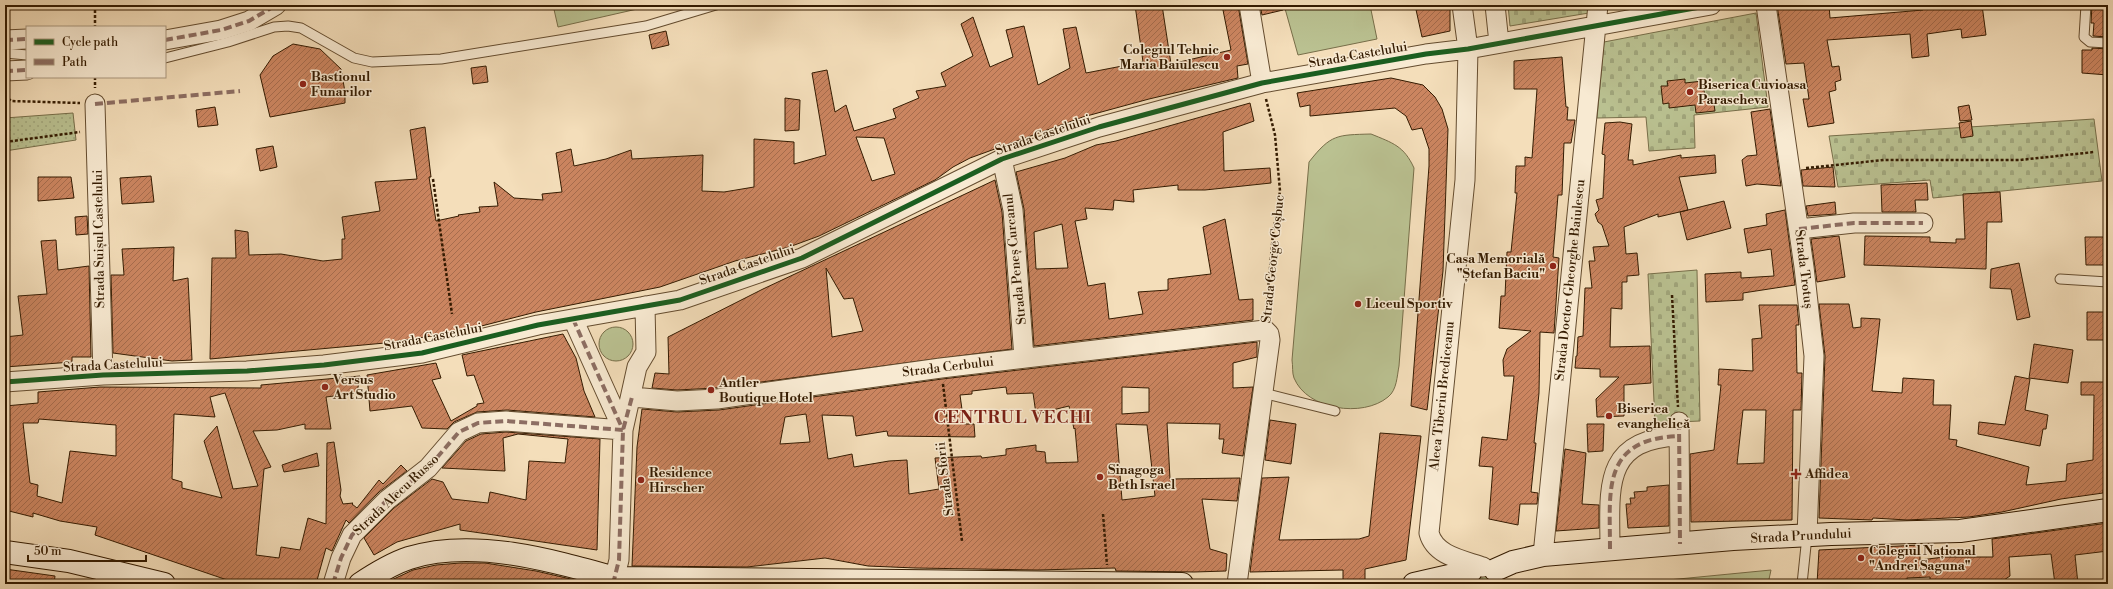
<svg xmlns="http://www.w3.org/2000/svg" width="2113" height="589" font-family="'Libre Bodoni',serif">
<defs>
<pattern id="cemetery-stones" width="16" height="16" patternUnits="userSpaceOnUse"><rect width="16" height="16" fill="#bac191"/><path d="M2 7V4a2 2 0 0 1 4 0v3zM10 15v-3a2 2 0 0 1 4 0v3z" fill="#a0a57b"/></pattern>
<pattern id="park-dots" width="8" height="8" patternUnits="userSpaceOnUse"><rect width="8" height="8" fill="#bac191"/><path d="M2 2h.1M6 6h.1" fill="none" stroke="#a0a57b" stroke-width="1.8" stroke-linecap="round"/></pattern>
<pattern id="building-hatch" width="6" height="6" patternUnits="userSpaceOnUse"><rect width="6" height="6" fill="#cb8560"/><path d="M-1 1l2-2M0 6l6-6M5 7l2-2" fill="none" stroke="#a66c4d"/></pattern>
</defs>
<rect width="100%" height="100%" fill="#f4deba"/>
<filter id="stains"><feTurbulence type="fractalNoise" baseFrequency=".005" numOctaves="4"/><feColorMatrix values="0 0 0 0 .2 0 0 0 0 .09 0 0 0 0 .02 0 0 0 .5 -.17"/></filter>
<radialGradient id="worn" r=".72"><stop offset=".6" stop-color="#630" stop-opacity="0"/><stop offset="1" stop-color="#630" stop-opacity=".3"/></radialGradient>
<path fill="#bac191" stroke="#776e49" d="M553,5H646V7L558,27Z
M1284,5H1370L1377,39L1298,55Z
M1371,134C1393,143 1404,146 1414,168L1399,366C1397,376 1397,390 1388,397C1363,418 1307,410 1294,378C1292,373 1293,366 1292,360L1309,162C1331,134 1337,135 1371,134Z
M599 344a17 17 0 1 1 34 0a17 17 0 1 1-34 0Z
M1771,570L1768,584H1627Z"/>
<path fill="url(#cemetery-stones)" stroke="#776e49" d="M1508,5H1595V12L1510,26Z
M1756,13L1768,107L1694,115L1695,148L1649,151L1646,117L1597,118L1604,42Z
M2094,119L2102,181L1933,198L1930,180L1838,187L1829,136Z
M1697,270L1700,421L1655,423L1648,274Z"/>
<path fill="url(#park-dots)" stroke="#776e49" d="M73,113L76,140L5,151V118Z
M1481,573L1497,580L1499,584H1470Z"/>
<path fill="url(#building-hatch)" stroke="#341b01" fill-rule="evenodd" d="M1135,5H1162L1171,64L1231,50L1222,5H1238L1248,64L1237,66L1238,78L1149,99L1083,117L970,158L953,167L935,180L819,236L789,247L735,261L660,287L536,312L458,332L385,343L210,359L212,258H236L235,230L248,232L249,255L281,254L323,261L342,259V239H345L342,217L380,211L375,182L417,179L410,130L425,127L431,177H429L436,221L459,216L458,215L480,212L479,207L498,206L494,182L514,198L543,200L542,194L562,192L556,153L571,149L574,166L606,159L631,150L632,159L703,155L702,191L724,192L754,187V139L794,142V164L826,155L812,73L827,70L835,112L846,105L854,131L896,118L893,109L919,98L916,91L946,86L941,73L973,56L961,24L973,17L990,67L1013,57L1006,30L1024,26L1038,85L1070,68L1063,29L1076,27L1086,73L1143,62ZM856,137L884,138L895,174L872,181Z
M1260,5H1282L1283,10L1262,15Z
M1415,5H1450V31L1422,37Z
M1777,5H1829L1830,18L1923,10L1922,5H1982L1986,35L1962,38L1961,29L1927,34L1929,56L1912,58L1910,34L1827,40L1832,67L1839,66L1841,80L1835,82L1836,90L1829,92L1834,123L1808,127L1803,99H1809L1804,63L1786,64Z
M2092,5H2108V37L2093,36L2094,23H2091Z
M666,31L669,45L652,49L649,35Z
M293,44L320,49L341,69L345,92V103L270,117L260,75L273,56Z
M2092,48L2108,49V75L2082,73V50H2092Z
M1562,57L1566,107H1568L1567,120H1575L1571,143H1564L1562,195H1558L1553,257L1559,258L1554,333L1540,332L1539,393L1534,443H1536L1531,492L1538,493L1537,504H1520L1518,525L1489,519L1493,467L1479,466L1482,437L1507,440L1514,376H1504L1503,360L1507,349L1531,331L1499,328L1501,296H1505L1507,252H1511L1517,193H1515L1516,166H1525V157L1532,158L1537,89H1514V61Z
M486,66L488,82L473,84L471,68Z
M1391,78L1423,85L1435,97L1442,109L1448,129L1443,271L1427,410L1411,406L1429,166V149L1422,128L1412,130L1406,116L1395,108L1310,116V105L1300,107L1297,93Z
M1685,79V83L1703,81L1705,99L1713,98L1715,111L1696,113L1695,105L1669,108V103L1663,104L1661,86H1668L1667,81Z
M785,98L800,100L799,130L785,131Z
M1250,103L1254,121L1223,132L1224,171L1270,168L1271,183L1205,190H1178V185L1133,190L1134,202L1114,200L1113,210L1085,208L1087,219L1075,221L1088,286L1105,283L1109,319L1143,314L1138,292L1168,290V279L1211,274L1203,227L1225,219L1239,300L1253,299V320L1034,346L1024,209L1016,172L1065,158L1096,145L1116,141ZM1062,224L1068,268L1036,269L1034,232Z
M1969,105L1972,120L1960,121L1958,107Z
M215,107L218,125L198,127L196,110Z
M1770,109L1781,186L1757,184L1746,186L1742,160L1747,156L1757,155L1751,112Z
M1971,121L1973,136L1961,138L1959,123Z
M1620,122L1632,124L1628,160H1633V165L1681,155V158L1715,155L1716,173L1679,177L1688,210L1658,217V214L1624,227L1626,254L1637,253L1639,275L1627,276V282H1622V309L1611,308L1610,347L1650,346L1651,383L1624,385V416L1597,417L1596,399L1619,377H1600V369L1575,368L1576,356H1577L1578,337L1583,336L1585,288H1592L1589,261H1595L1593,247L1609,246L1602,225L1598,222L1595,214L1599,210L1596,200L1603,198L1605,155L1602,154L1605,123Z
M273,146L277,167L260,171L256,149Z
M1833,167L1835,187L1803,186L1801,170Z
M151,176L154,202L122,204L120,178Z
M38,177H71L74,198L38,201Z
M995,180L1002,212L1012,349L716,388L677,390L652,388L655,373L669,374L668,337L763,289ZM826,268L844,299L853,298L863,331L832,337Z
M1927,183L1928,200H1915L1916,212H1882L1881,185Z
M2000,192L2002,222H1987L1986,269L1864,265L1865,236L1930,237V242L1956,243V239H1965L1963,194Z
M1724,201L1731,228L1687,240L1680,212Z
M1835,202L1836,214L1808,216L1806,206Z
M1785,210L1795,285L1743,293V300L1706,302L1705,274L1741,272V278L1774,276L1771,249L1748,253L1744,229L1767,225L1766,214Z
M87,216L88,234L76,235L75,217Z
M1839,236L1845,277L1817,282L1811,239Z
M2085,237H2108V265H2086Z
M56,240L58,270L89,266L91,357H72V362L5,367V337L23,335L18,296L47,294L41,241Z
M174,247L173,281L188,278L192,360L172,361L113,353L111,275H124L122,249Z
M2019,263L2030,317L2017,320L2011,289L1990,288L1991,269Z
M1819,304H1849L1853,328L1861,327V318L1880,319L1872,391L1902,393L1903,378L1934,380L1933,405H1951L1949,439L1957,440L1956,446L2029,467L2026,485L2066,481L2067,464L2093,460L2094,395H2081V382H2108V489L2103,490V493L2061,499L2002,512L1969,517L1907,520L1873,518L1872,520L1819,518L1825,356Z
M1759,305H1797L1799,325H1796L1797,373H1802L1801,410H1793L1792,520L1691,522L1690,454L1714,450L1721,385H1718L1719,369L1753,371L1752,339L1762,338ZM1743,410H1766L1764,463L1737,464Z
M2087,312H2108V340H2087Z
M563,334L576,358L584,391L595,417L507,410L477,412L454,422L447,429L422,428L412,406L370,411L367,375L436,363L441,378L432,380L451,421L477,406V404L484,403L474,375L467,376L462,355Z
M1257,342V357L1233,363V388L1253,387L1243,456L1222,453L1224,439H1219L1220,424L1167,423L1170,479L1240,478L1237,501L1202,499L1210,549L1227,554L1226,571L1194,572L1116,571L1115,568L1037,570L915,568L868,566L825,558L747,567L632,566L637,447L642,409L677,412L719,410L942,379ZM1006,387L1007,394L1033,393L1036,414L1069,406L1074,429L1075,428L1078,462L1046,463L1045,452L1036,451V445L1006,449V455L982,458L981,456L935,458L939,489L909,494L907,460L889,461L854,467L852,454L828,459L822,415L853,416L856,436L887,431L888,436L975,437L974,424H964L960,395L972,394V391ZM1122,387L1149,388V412L1122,414ZM806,414L810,442L780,444L785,417ZM1116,424L1147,425L1155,496L1122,500Z
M2034,344L2073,350L2068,383L2029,378Z
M360,376L357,393L326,397L331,429H305V424L277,430L253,431L271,467L264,469L256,555L279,558L281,547L300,550L308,518L326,524L327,443L334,442L341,490L340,496L343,504L353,503L352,504L357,508L379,480L383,484L401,465L407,471L379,492L349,523L346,520L332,551L326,548L316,584H239L95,535L97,527L60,521L33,513V517L5,510V406L38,403V392L100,387L261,388V385ZM225,393L258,486L233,489L217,426L204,441L222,498L182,488V482L172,479L174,414L215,417L210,397ZM39,419L116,425V456L70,451L62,503L37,496L38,485L30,483L23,423H38Z
M2015,376L2030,379L2025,410L2048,415L2046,429H2043L2040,446L1978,434L1979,422L2005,425Z
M1270,420L1296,424L1291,464L1265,460Z
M1587,424H1604L1603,451L1588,452Z
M506,432L600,439L597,550L460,530V524L397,542L374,555L364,538L394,508L432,479L443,482L452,499L488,503L490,492L526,500L529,461L565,463L568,439L518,434L503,438L505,471L442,468L466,441L481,434Z
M1380,433L1421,436L1406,560L1365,569V584H1343V570L1250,572L1262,478L1289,477L1279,540L1359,539L1369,536Z
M1565,449L1586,453L1582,504L1599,505V528L1556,531Z
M317,453L319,466L284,472L282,465Z
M1669,485V526L1628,528L1626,504H1631L1630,498H1635L1634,492L1647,491V487Z
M2108,523V551L2075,555L2078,584H2055L2051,554L2009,557L2010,576L1998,584H1930V577L1907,578V584H1884V580H1849L1848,584H1817L1819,550L1920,545V560L1944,557H1993L1992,539Z
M460,563H485L536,571L575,580V584H383L413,570L436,565Z
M5,569L55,576L54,584H5Z"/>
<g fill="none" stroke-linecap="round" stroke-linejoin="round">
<defs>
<path id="lane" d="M2086,5L2084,37L2090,42L2108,43
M5,53L27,55
M165,58L228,42L274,27L288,26L301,28L354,58L372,62L441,59L646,26L716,5
M2060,279L2108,282
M1263,393L1335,411
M1802,584L1807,536"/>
<path id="street" d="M1249,5L1262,83
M1462,5L1468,49L1465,180L1429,533C1435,556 1463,560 1483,567
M1495,5L1499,43
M1766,5L1804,267L1814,356L1807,535
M5,40L27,39
M165,40L221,30L249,21L276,5
M5,71L27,70
M95,104L103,375
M1002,159L1013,210L1024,358
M1799,229L1854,223H1923
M573,319L623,430
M5,382L103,375L247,371L324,365L422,353L538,325L680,300L802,258L1002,159L1099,127L1262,83L1426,54L1468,49L1711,5
M632,397L677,401L717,399L941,368L1265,330L1269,334L1270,340L1237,584
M1679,422L1680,544
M1610,549C1610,490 1601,439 1679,436
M1543,555L1598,5
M333,584L341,558L352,535L387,500L428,468L459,432L478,423L506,421L623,430
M613,584L619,560L623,430L637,367L646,352L645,306"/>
<path id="secondary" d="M5,552L69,561L164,584
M1495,570L1513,562L1543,555L1733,539L1831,534L1960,531L2108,510
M360,584C375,574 391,564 409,558C473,538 551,560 615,578L1182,584
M1414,584L1471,571"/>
</defs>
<use href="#lane" stroke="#644c2f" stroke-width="11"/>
<use href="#street" stroke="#644c2f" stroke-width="21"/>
<use href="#secondary" stroke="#341b01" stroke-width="24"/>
<path stroke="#341b01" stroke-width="2.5" stroke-dasharray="3 2" stroke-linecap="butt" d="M95,5V27
M95,77V88
M5,95L11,101L80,103
M1266,99L1275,135L1280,191L1273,234L1266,314
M5,142L80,132
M1806,168L1884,160H2020L2094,152
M433,179L452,314
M1672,295L1678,407
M943,384L962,541
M1103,514L1107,565"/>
<use href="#lane" stroke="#f8ead2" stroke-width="9"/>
<use href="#street" stroke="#f8ead2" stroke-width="19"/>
<use href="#secondary" stroke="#f8ead2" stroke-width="22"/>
<path stroke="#8d6e63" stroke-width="4" stroke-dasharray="8 4" stroke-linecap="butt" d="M5,40L27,39
M165,40L221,30L249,21L276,5
M5,71L27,70
M95,104L240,91
M1799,229L1854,223H1923
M573,319L623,430
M1679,422L1680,544
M1610,549C1610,490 1601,439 1679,436
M766,580V584
M333,584L341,558L352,535L387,500L428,468L459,432L478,423L506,421L623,430
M613,584L619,560L623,430L632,397
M937,584V581
M1144,584V583"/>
<defs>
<path id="cycleway" d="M5,382L103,375L247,371L324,365L422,353L538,325L680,300L802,258L1002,159L1099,127L1262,83L1426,54L1468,49L1711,5"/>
</defs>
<use href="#cycleway" stroke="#f8ead2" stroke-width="8"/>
<use href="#cycleway" stroke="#1b5e20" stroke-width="5"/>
</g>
<g fill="#8f2418" stroke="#f8ead2" stroke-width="1.5">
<circle cx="1227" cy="57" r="4"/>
<circle cx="303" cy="84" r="4"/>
<circle cx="1690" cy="92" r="4"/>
<circle cx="1553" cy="266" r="4"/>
<circle cx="1358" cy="304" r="4"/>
<circle cx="325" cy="387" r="4"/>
<circle cx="711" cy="390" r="4"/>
<circle cx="1609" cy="416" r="4"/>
<path d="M1794 468h4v4h4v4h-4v4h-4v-4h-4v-4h4z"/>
<circle cx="1100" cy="477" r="4"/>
<circle cx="641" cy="480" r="4"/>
<circle cx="1861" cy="558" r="4"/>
</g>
<g text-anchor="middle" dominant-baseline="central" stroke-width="3" stroke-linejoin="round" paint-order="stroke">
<g font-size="13" font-weight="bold" fill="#341b01" stroke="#f8ead2" text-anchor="start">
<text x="1219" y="50" text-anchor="end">Colegiul Tehnic<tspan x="1219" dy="15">Maria Baiulescu</tspan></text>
<text x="311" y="77">Bastionul<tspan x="311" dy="15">Funarilor</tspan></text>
<text x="1698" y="85">Biserica Cuvioasa<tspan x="1698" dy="15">Parascheva</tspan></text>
<text x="1545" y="259" text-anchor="end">Casa Memorială<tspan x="1545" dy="15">"Ștefan Baciu"</tspan></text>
<text x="1366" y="304">Liceul Sportiv</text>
<text x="333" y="380">Versus<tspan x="333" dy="15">Art Studio</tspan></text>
<text x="719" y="383">Antler<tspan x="719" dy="15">Boutique Hotel</tspan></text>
<text x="1617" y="409">Biserica<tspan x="1617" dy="15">evanghelică</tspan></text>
<text x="1108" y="470">Sinagoga<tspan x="1108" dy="15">Beth Israel</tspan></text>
<text x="649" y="473">Residence<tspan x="649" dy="15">Hirscher</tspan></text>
<text x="1805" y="474">Affidea</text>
<text x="1869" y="551">Colegiul Național<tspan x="1869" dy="15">"Andrei Șaguna"</tspan></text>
</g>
<g font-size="13" fill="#341b01" stroke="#f8ead2">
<text transform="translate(1358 55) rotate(-10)">Strada Castelului</text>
<text transform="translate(1043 135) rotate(-19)">Strada Castelului</text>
<text transform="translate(99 239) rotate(-91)">Strada Suișul Castelului</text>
<text transform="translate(1015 259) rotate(-96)">Strada Peneș Curcanul</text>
<text transform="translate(1273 259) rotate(-84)">Strada George Coșbuc</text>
<text transform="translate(747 265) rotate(-19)">Strada Castelului</text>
<text transform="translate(1804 269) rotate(83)">Strada Trotuș</text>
<text transform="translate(1570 280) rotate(-84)">Strada Doctor Gheorghe Baiulescu</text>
<text transform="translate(433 337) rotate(-11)">Strada Castelului</text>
<text transform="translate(113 365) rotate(-3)">Strada Castelului</text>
<text transform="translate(948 367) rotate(-7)">Strada Cerbului</text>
<text transform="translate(1442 396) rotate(-84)">Aleea Tiberiu Brediceanu</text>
<text transform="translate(945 479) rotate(-97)">Strada Sforii</text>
<text transform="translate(396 495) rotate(-43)">Strada Alecu Russo</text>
<text transform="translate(1801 536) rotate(-3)">Strada Prundului</text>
</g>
<g font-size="17" font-weight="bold" letter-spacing="1" fill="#7a1f14" stroke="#f8ead2">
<text x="1013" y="418">CENTRUL VECHI</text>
</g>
</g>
<rect width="2113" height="589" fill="none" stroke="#f4deba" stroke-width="20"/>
<rect x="6" y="6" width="2101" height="577" fill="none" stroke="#341b01" stroke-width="2"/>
<rect x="10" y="10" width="2093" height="569" fill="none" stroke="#341b01"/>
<rect x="26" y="26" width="140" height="52" fill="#f8ead2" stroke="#aa977e"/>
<rect x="34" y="39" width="20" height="6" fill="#1b5e20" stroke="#aa977e"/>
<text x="62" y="46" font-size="12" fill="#341b01">Cycle path</text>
<rect x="34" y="59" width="20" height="6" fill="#8d6e63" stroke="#aa977e"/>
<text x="62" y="66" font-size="12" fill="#341b01">Path</text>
<path d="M28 555v6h118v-6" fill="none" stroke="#341b01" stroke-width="2"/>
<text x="34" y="555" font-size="12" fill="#341b01" stroke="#f8ead2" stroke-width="3" paint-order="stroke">50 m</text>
<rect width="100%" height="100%" filter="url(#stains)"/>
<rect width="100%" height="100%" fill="url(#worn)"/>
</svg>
